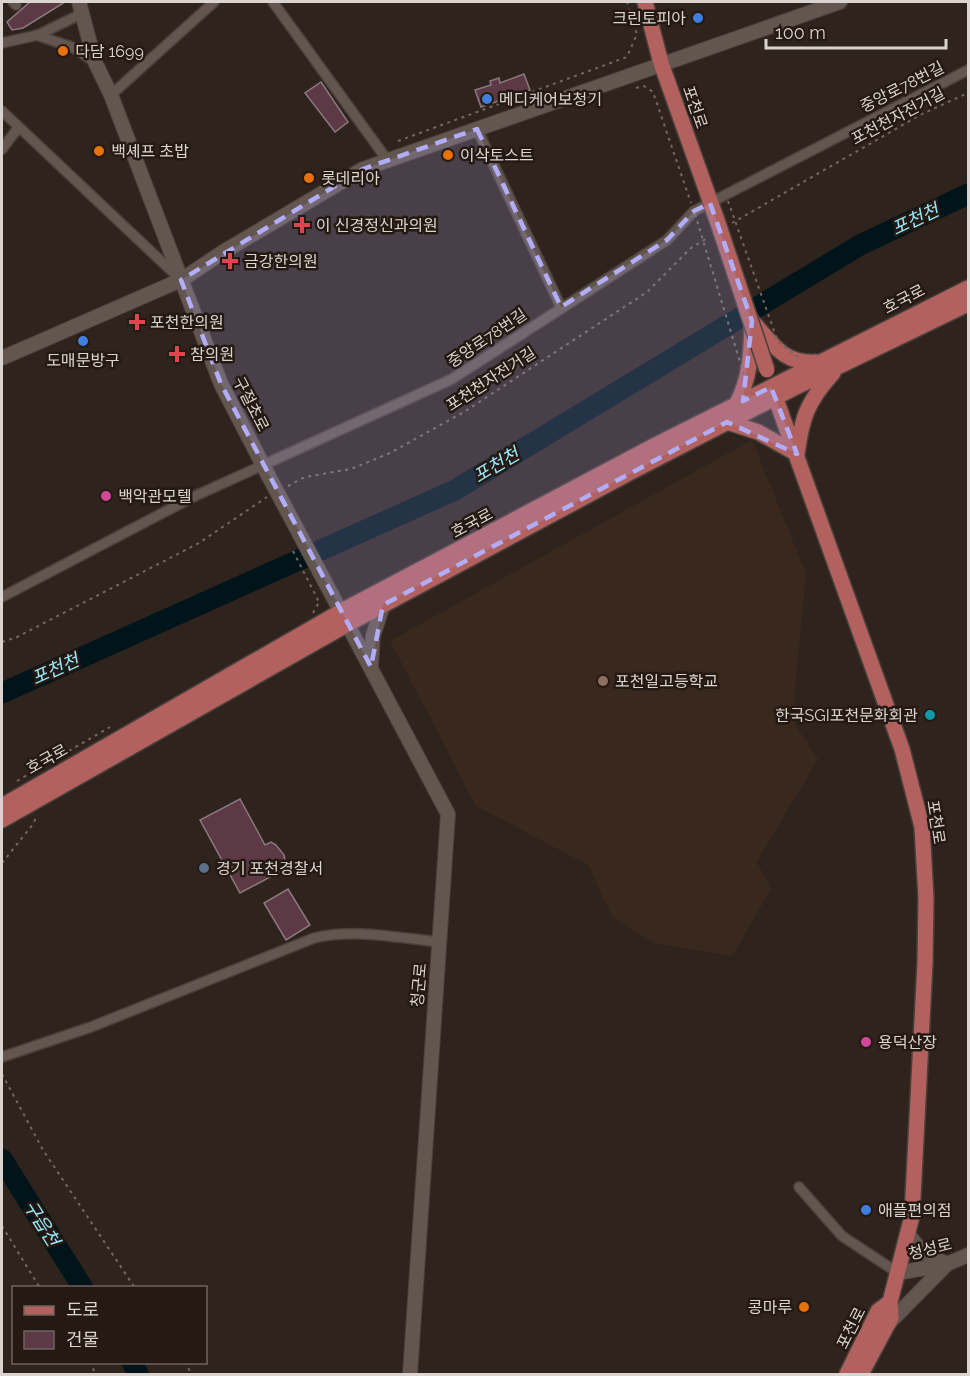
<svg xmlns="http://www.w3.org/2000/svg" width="970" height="1376" font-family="Raleway,'Noto Sans KR',sans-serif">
<rect width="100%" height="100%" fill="#2f241d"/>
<path fill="#39281d" d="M752,440L806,574L792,720L818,759L757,862L771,889L732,956L654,943L612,916L588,865L476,806L390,641Z"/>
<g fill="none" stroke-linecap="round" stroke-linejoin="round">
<path stroke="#001419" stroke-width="21" d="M2,693L455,490L860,245L968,194
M2,1159L83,1288
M132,1362L138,1374"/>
</g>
<path fill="#5c3944" stroke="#8a797e" stroke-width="1.5" d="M30,2H65L23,28L12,30L7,22Z
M524,74L530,90L481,107L475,90L491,85L490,81L499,78L500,83Z
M321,82L348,122L335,132L305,93Z
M240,799L265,845L271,842L276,845L284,855L286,864L285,869L240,893L200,820Z
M288,889L310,925L286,940L264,903Z"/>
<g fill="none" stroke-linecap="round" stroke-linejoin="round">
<defs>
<path id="street" d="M13,2L16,5
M273,2L388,161
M36,35L72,47L95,62
M2,43L38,35L83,13
M111,95L214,2
M2,111L179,278
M477,129L561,307
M2,149L18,128
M2,597L195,496L452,379L667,240L694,211L968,70
M2,1057L91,1027L314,938C354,928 399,938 440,942
M799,1187L842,1236L898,1273"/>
<path id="secondary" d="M79,2L95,62L111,95L221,384L268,475
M2,358L181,280L223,252L363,169L840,2
M333,597L448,814L410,1374
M371,665L373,636L383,605
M908,1234L922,1252L947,1264
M898,1273L947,1264L968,1255
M888,1324L947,1264"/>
<path id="primary" d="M645,2L661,63L718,223
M752,321C773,344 783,364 816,362
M772,388L902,749L922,827L926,898L925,963L912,1216L890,1302L891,1318L861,1374
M736,405C750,379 751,356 752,327
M727,422L758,432L797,454C802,417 807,402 833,373
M2,806L340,612L654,446L968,288
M2,820L348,624L631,472L792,389L968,304
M847,1374L878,1311L890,1302"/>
</defs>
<use href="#street" stroke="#4a403b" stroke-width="12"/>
<use href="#secondary" stroke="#4a403b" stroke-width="16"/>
<use href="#primary" stroke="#4a403b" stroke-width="18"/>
<path stroke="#716862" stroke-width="2" stroke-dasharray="3 4.5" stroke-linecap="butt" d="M636,88L644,86L653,92L691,203
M398,141L627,57L637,34L627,2
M732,223L920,115L968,93
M288,486L305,477L351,469L390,453L464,412L647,292L691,248L709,237
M313,613L319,602
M2,642L17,637L199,543L267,497
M17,781L110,727
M2,863L34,823L36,816
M2,1074L43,1150L135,1288
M2,1226L40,1288
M89,1362L96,1374
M184,1362L192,1374"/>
<use href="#street" stroke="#63564e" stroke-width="9"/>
<use href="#secondary" stroke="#63564e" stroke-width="14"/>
<use href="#primary" stroke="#b2615f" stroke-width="15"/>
<defs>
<path id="secondary-bridge" d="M268,475L333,597"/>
<path id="primary-bridge" d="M718,223L767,370"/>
</defs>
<use href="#secondary-bridge" stroke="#4a403b" stroke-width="16" stroke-linecap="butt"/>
<use href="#primary-bridge" stroke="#4a403b" stroke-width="18" stroke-linecap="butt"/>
<path stroke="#716862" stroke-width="2" stroke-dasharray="3 4.5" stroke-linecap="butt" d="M728,201L778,342L798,357
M695,214L744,375
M293,551L319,602"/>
<use href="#secondary-bridge" stroke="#63564e" stroke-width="14"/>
<use href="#primary-bridge" stroke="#b2615f" stroke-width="15"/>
</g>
<path fill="#b2adf9" fill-opacity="0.2" stroke="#b2adf9" stroke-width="4.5" stroke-dasharray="12 8" stroke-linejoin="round" d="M477,129L561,307L667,240L694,211L710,203L752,321L743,401L771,387L797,454L727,422L383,605L371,667L221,384L181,280L363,169Z"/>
<g fill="#3f7fe0" stroke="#251a13" stroke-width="2">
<circle cx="698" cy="18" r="6"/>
<circle cx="487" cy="99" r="6"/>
<circle cx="83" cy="341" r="6"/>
<circle cx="866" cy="1210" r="6"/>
</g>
<g fill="#e8710a" stroke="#251a13" stroke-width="2">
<circle cx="63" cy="51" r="6"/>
<circle cx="99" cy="151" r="6"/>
<circle cx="448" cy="155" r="6"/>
<circle cx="309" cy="178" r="6"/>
<circle cx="804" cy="1307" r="6"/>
</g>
<g fill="#e0444e" stroke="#251a13" stroke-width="2">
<path d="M299 216h6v6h6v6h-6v6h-6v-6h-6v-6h6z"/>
<path d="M227 252h6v6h6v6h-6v6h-6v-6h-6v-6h6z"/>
<path d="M134 313h6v6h6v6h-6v6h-6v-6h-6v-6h6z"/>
<path d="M174 345h6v6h6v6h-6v6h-6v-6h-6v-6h6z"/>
</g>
<g fill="#d1479c" stroke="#251a13" stroke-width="2">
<circle cx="106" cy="496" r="6"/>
<circle cx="866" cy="1042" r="6"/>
</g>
<circle fill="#8d6e63" stroke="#251a13" stroke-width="2" cx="603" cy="681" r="6"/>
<circle fill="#0f9aa8" stroke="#251a13" stroke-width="2" cx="930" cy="715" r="6"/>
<circle fill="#5c6f8a" stroke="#251a13" stroke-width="2" cx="204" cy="868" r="6"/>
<g text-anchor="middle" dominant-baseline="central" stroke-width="5" stroke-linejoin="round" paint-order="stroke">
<g font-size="16" fill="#dbd3cf" stroke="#251a13" text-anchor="start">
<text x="686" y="18" text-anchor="end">크린토피아</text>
<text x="75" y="51">다담 1699</text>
<text x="499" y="99">메디케어보청기</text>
<text x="111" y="151">백셰프 초밥</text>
<text x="460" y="155">이삭토스트</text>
<text x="321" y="178">롯데리아</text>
<text x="316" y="225">이 신경정신과의원</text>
<text x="244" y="261">금강한의원</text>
<text x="150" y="322">포천한의원</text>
<text x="190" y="354">참의원</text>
<text x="83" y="360" text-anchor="middle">도매문방구</text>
<text x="118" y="496">백악관모텔</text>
<text x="615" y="681">포천일고등학교</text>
<text x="918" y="715" text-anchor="end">한국SGI포천문화회관</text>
<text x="216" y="868">경기 포천경찰서</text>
<text x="878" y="1042">용덕산장</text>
<text x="878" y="1210">애플편의점</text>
<text x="792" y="1307" text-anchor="end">콩마루</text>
</g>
<g font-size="16" fill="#dbd3cf" stroke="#251a13">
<text transform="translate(902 87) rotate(-27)">중앙로78번길</text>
<text transform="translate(695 107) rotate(71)">포천로</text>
<text transform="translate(898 116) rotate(-28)">포천천자전거길</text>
<text transform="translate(904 299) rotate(-27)">호국로</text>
<text transform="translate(487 338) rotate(-34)">중앙로78번길</text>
<text transform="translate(491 379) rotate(-33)">포천천자전거길</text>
<text transform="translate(251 404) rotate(63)">구절초로</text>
<text transform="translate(472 523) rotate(-28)">호국로</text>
<text transform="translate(47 759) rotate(-29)">호국로</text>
<text transform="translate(936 822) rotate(81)">포천로</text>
<text transform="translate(419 985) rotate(-85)">청군로</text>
<text transform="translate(930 1249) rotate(-14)">청성로</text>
<text transform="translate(851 1328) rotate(-63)">포천로</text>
</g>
<g font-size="18" font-style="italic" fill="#99eafd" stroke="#251a13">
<text transform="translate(915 219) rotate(-25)">포천천</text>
<text transform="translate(496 465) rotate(-31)">포천천</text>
<text transform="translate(55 669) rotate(-24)">포천천</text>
<text transform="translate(42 1223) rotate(58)">구읍천</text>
</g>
</g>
<rect width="970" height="1376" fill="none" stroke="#dbd3cf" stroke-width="6"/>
<rect x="12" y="1286" width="195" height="78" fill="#251a13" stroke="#6e645e" stroke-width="1.5"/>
<rect x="24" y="1306" width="30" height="9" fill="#b2615f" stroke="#6e645e" stroke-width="1.5"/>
<text x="66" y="1316" font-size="18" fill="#dbd3cf">도로</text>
<rect x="24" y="1331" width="30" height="18" fill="#5c3944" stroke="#6e645e" stroke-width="1.5"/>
<text x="66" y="1346" font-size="18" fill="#dbd3cf">건물</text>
<path d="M766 39v9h180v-9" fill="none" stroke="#dbd3cf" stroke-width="3"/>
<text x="775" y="39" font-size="18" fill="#dbd3cf" stroke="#251a13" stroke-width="4.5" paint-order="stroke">100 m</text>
</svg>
